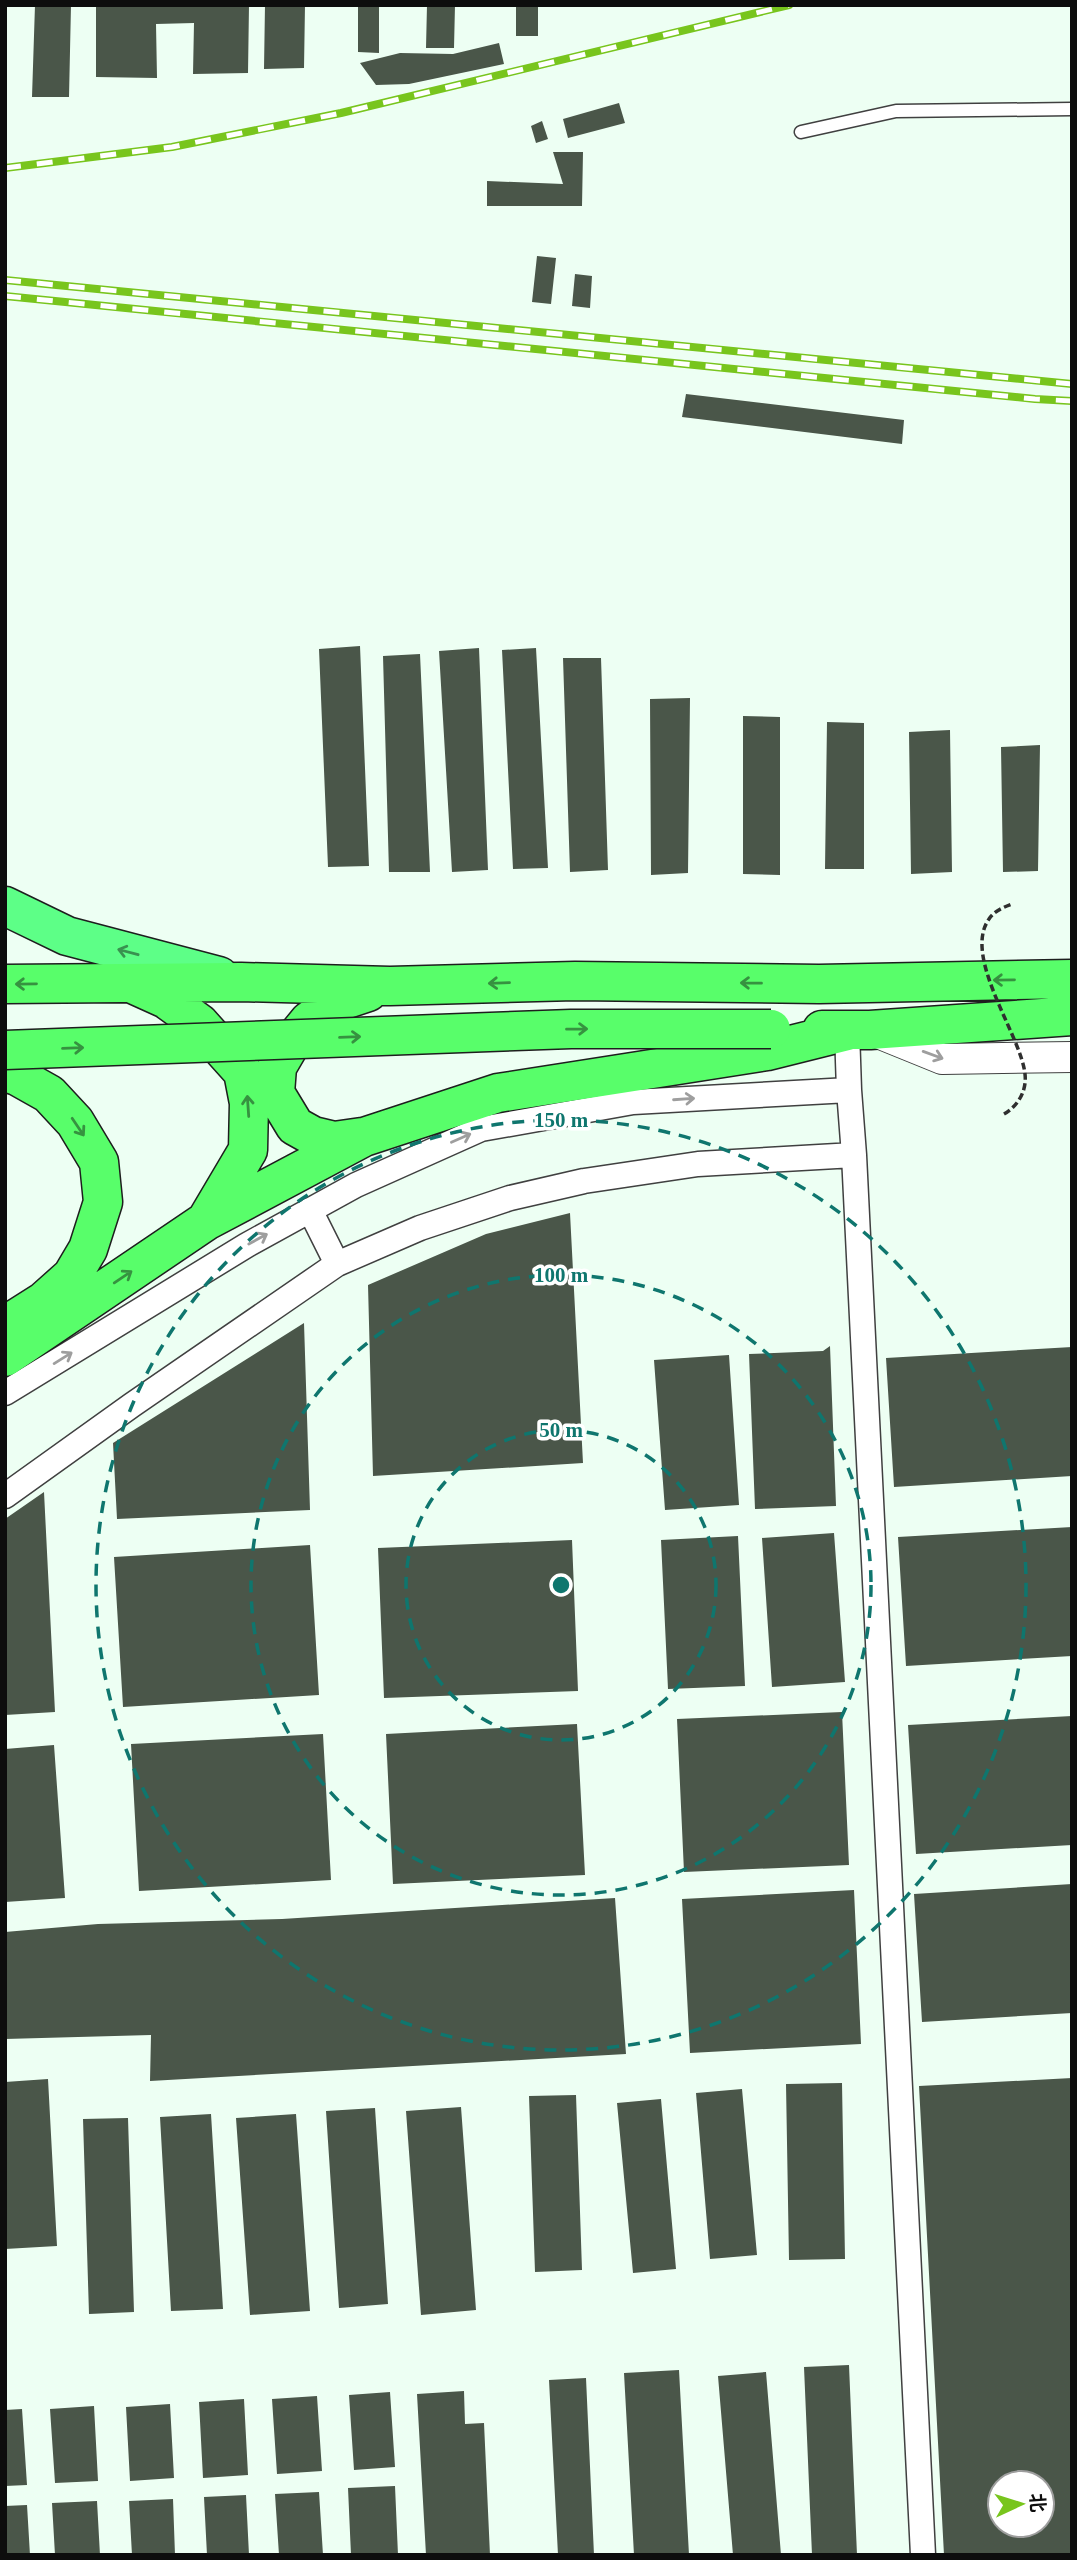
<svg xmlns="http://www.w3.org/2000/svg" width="1077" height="2560" font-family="'Times New Roman','Noto Sans SC',serif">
<rect width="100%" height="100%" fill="#edfff3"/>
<path fill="#4a5649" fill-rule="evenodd" d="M35,5H71L69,97H32Z
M96,5H249L248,73L193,74L194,23L156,24L157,78L96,77Z
M265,5H305L304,68L264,69Z
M358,5H379V53L358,52Z
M427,5H455L454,48H426Z
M516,5H538V36H516Z
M499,43L504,64L409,84L376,85L360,63L400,53L453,54Z
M619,103L625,123L568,138L563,119Z
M542,121L548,139L536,143L531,126Z
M553,152H583L582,206H487V181L563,184Z
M537,256L556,258L551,304L532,302Z
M575,274L592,276L590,308L572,306Z
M686,394L904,420L902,444L682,417Z
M360,646L369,866L328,867L319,649Z
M479,648L488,870L452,872L439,651Z
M536,648L548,868L513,869L502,650Z
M420,654L430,872H389L383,656Z
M563,658H601L608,870L570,872Z
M690,698L688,873L651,875L650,699Z
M743,716L780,717V875L743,874Z
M827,722L864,723V869H825Z
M950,730L952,872L911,874L909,732Z
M1040,745L1038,871L1003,872L1001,747Z
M570,1213L583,1463L373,1476L368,1285L486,1234Z
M304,1323L310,1510L117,1519L113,1443Z
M830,1346L836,1506L755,1509L749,1354L823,1351Z
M1072,1347V1476L894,1487L886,1358Z
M729,1355L739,1505L665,1510L654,1360Z
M44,1492L55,1712L5,1715V1519Z
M1072,1527V1656L906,1666L898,1537Z
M834,1533L845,1682L772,1687L762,1538Z
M738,1536L745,1686L668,1689L661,1540Z
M572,1540L578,1691L384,1698L378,1548Z
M310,1545L319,1695L123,1707L114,1557Z
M842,1712L849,1865L684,1872L677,1719Z
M1072,1716V1845L916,1854L908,1725Z
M577,1724L585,1875L393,1884L386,1734Z
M323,1734L331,1880L139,1891L131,1744Z
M54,1745L65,1898L5,1902V1749Z
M1072,1884V2013L922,2022L914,1894Z
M854,1890L861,2044L690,2053L682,1899Z
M615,1898L626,2054L150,2081L151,2035L5,2039V1932L98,1924L282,1919Z
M1072,2078V2555H944L919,2086ZM1000,2483H1042V2525H1000Z
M48,2079L57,2246L5,2249V2082Z
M842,2083L845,2259L789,2260L786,2084Z
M742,2089L757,2255L710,2259L696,2093Z
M576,2095L582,2270L535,2272L529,2096Z
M661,2099L676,2269L633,2273L617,2103Z
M461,2107L476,2310L421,2315L406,2111Z
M375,2108L388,2304L339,2308L326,2111Z
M211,2114L223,2309L171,2311L160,2117Z
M296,2114L310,2311L250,2315L236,2118Z
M128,2118L134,2312L89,2314L83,2119Z
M849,2365L857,2555H812L804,2367Z
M679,2370L689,2555H634L624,2373Z
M766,2372L781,2555H733L718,2376Z
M586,2378L594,2555H558L549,2380Z
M464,2391L465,2424L484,2423L490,2555H426L417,2394Z
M390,2392L395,2467L354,2470L349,2395Z
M317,2396L322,2471L277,2474L272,2399Z
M244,2399L248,2475L203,2478L199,2402Z
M170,2404L174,2478L130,2481L126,2407Z
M94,2406L98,2481L55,2483L50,2409Z
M22,2409L27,2485L5,2486V2410Z
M395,2486L398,2555H351L348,2488Z
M319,2492L323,2555H279L275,2494Z
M246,2495L249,2555H207L204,2497Z
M173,2499L175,2555H132L129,2501Z
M97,2501L100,2555H55L52,2503Z
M27,2505L30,2555H5V2506Z"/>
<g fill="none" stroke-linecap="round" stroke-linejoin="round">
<defs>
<path id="service" d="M801,132L896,111L1072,109"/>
<path id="minor" d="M849,1090L854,1155L923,2555
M310,1210L337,1264
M5,1393L247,1245L356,1185L481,1129L633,1102L849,1090L847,1031
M5,1496L132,1405L337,1264L420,1228L510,1198L584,1181L698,1164L854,1155"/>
<path id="tertiary" d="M873,1031L942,1059L1072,1057"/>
<path id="primary" d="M5,906L67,936L219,976"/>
<path id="trunk" d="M5,984L241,982L390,986L575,981L819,984L1072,979
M822,1030H870L1072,1016
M5,1072L17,1076L49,1094L75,1122L99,1162L103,1202L88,1249L72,1276L44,1301L14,1320L5,1322
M362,1137L334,1141L313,1136L295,1126L275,1093L277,1067L291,1043L309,1021L332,1004L368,992
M206,1221L364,1137L498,1093L767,1051L847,1031
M5,1357L206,1221L248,1150L249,1103L243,1072L199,1023L166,999L135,985"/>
</defs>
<use href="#service" stroke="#404040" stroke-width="15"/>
<use href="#minor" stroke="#404040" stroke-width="27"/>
<use href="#tertiary" stroke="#404040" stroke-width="32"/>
<use href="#primary" stroke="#1e1e1e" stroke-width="41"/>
<use href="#trunk" stroke="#1e1e1e" stroke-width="41"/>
<use href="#service" stroke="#fff" stroke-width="12"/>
<use href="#minor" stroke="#fff" stroke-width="24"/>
<use href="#tertiary" stroke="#fff" stroke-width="30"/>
<use href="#primary" stroke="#5dff87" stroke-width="38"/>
<use href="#trunk" stroke="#58fe6a" stroke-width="38"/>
<defs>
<path id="rail" d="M5,168L172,147L341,113L789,5
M5,280L1072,384
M5,296L1035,399L1072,401"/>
</defs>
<use href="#rail" stroke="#78c51d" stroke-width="8"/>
<use href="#rail" stroke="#fff" stroke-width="5" stroke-dasharray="16" stroke-linecap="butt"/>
<defs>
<path id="trunk-bridge" d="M5,1050L571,1029H771"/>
</defs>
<use href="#trunk-bridge" stroke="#1e1e1e" stroke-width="41" stroke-linecap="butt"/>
<path stroke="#2f2f2f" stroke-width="3.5" stroke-dasharray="7 3.5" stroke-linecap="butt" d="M1004,1114C1018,1106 1027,1091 1025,1074C1021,1035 962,957 989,919C994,911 1004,907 1012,904"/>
<use href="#trunk-bridge" stroke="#58fe6a" stroke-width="38"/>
</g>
<defs><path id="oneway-shaft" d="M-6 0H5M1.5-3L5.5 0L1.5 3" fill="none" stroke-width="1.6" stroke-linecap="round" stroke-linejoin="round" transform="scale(1.75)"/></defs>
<use stroke="#399250" href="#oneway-shaft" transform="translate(128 952) rotate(-165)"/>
<g stroke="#369240">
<use href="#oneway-shaft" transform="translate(1004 980) rotate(179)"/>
<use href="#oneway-shaft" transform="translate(499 983) rotate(178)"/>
<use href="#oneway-shaft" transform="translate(751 983) rotate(-179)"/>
<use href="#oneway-shaft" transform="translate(26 984) rotate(179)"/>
<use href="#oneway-shaft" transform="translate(577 1029) rotate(-1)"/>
<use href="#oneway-shaft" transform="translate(350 1037) rotate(-2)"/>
<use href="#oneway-shaft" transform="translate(73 1048) rotate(-2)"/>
<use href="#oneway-shaft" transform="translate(248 1106) rotate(-94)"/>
<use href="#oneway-shaft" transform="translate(78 1127) rotate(56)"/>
<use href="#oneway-shaft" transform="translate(123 1277) rotate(-34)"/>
</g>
<g stroke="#9e9e9e">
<use href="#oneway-shaft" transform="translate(933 1055) rotate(20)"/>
<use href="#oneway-shaft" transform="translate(684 1099) rotate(-4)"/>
<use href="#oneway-shaft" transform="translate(461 1138) rotate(-24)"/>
<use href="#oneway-shaft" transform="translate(258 1239) rotate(-29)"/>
<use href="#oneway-shaft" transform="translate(63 1358) rotate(-32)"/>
</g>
<g fill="none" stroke="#0f766e" stroke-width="3.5" stroke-dasharray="12 9">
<circle cx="561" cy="1585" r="155"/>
<circle cx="561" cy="1585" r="310"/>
<circle cx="561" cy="1585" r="465"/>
</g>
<circle cx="561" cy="1585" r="10" fill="#0f766e" stroke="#fff" stroke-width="3.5"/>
<g font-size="21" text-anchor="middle" font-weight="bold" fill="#0f766e" stroke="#fff" stroke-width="7" stroke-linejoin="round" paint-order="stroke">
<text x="561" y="1127">150 m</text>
<text x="561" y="1282">100 m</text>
<text x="561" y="1437">50 m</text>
</g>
<rect width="1077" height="2560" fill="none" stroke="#0d0d0d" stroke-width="14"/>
<g transform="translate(1021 2504) rotate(86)"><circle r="33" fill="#ffffff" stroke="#9e9e9e" stroke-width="2"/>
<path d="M0-5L12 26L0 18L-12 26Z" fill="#78c51d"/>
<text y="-10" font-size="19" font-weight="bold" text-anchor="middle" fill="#0d0d0d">北</text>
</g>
</svg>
